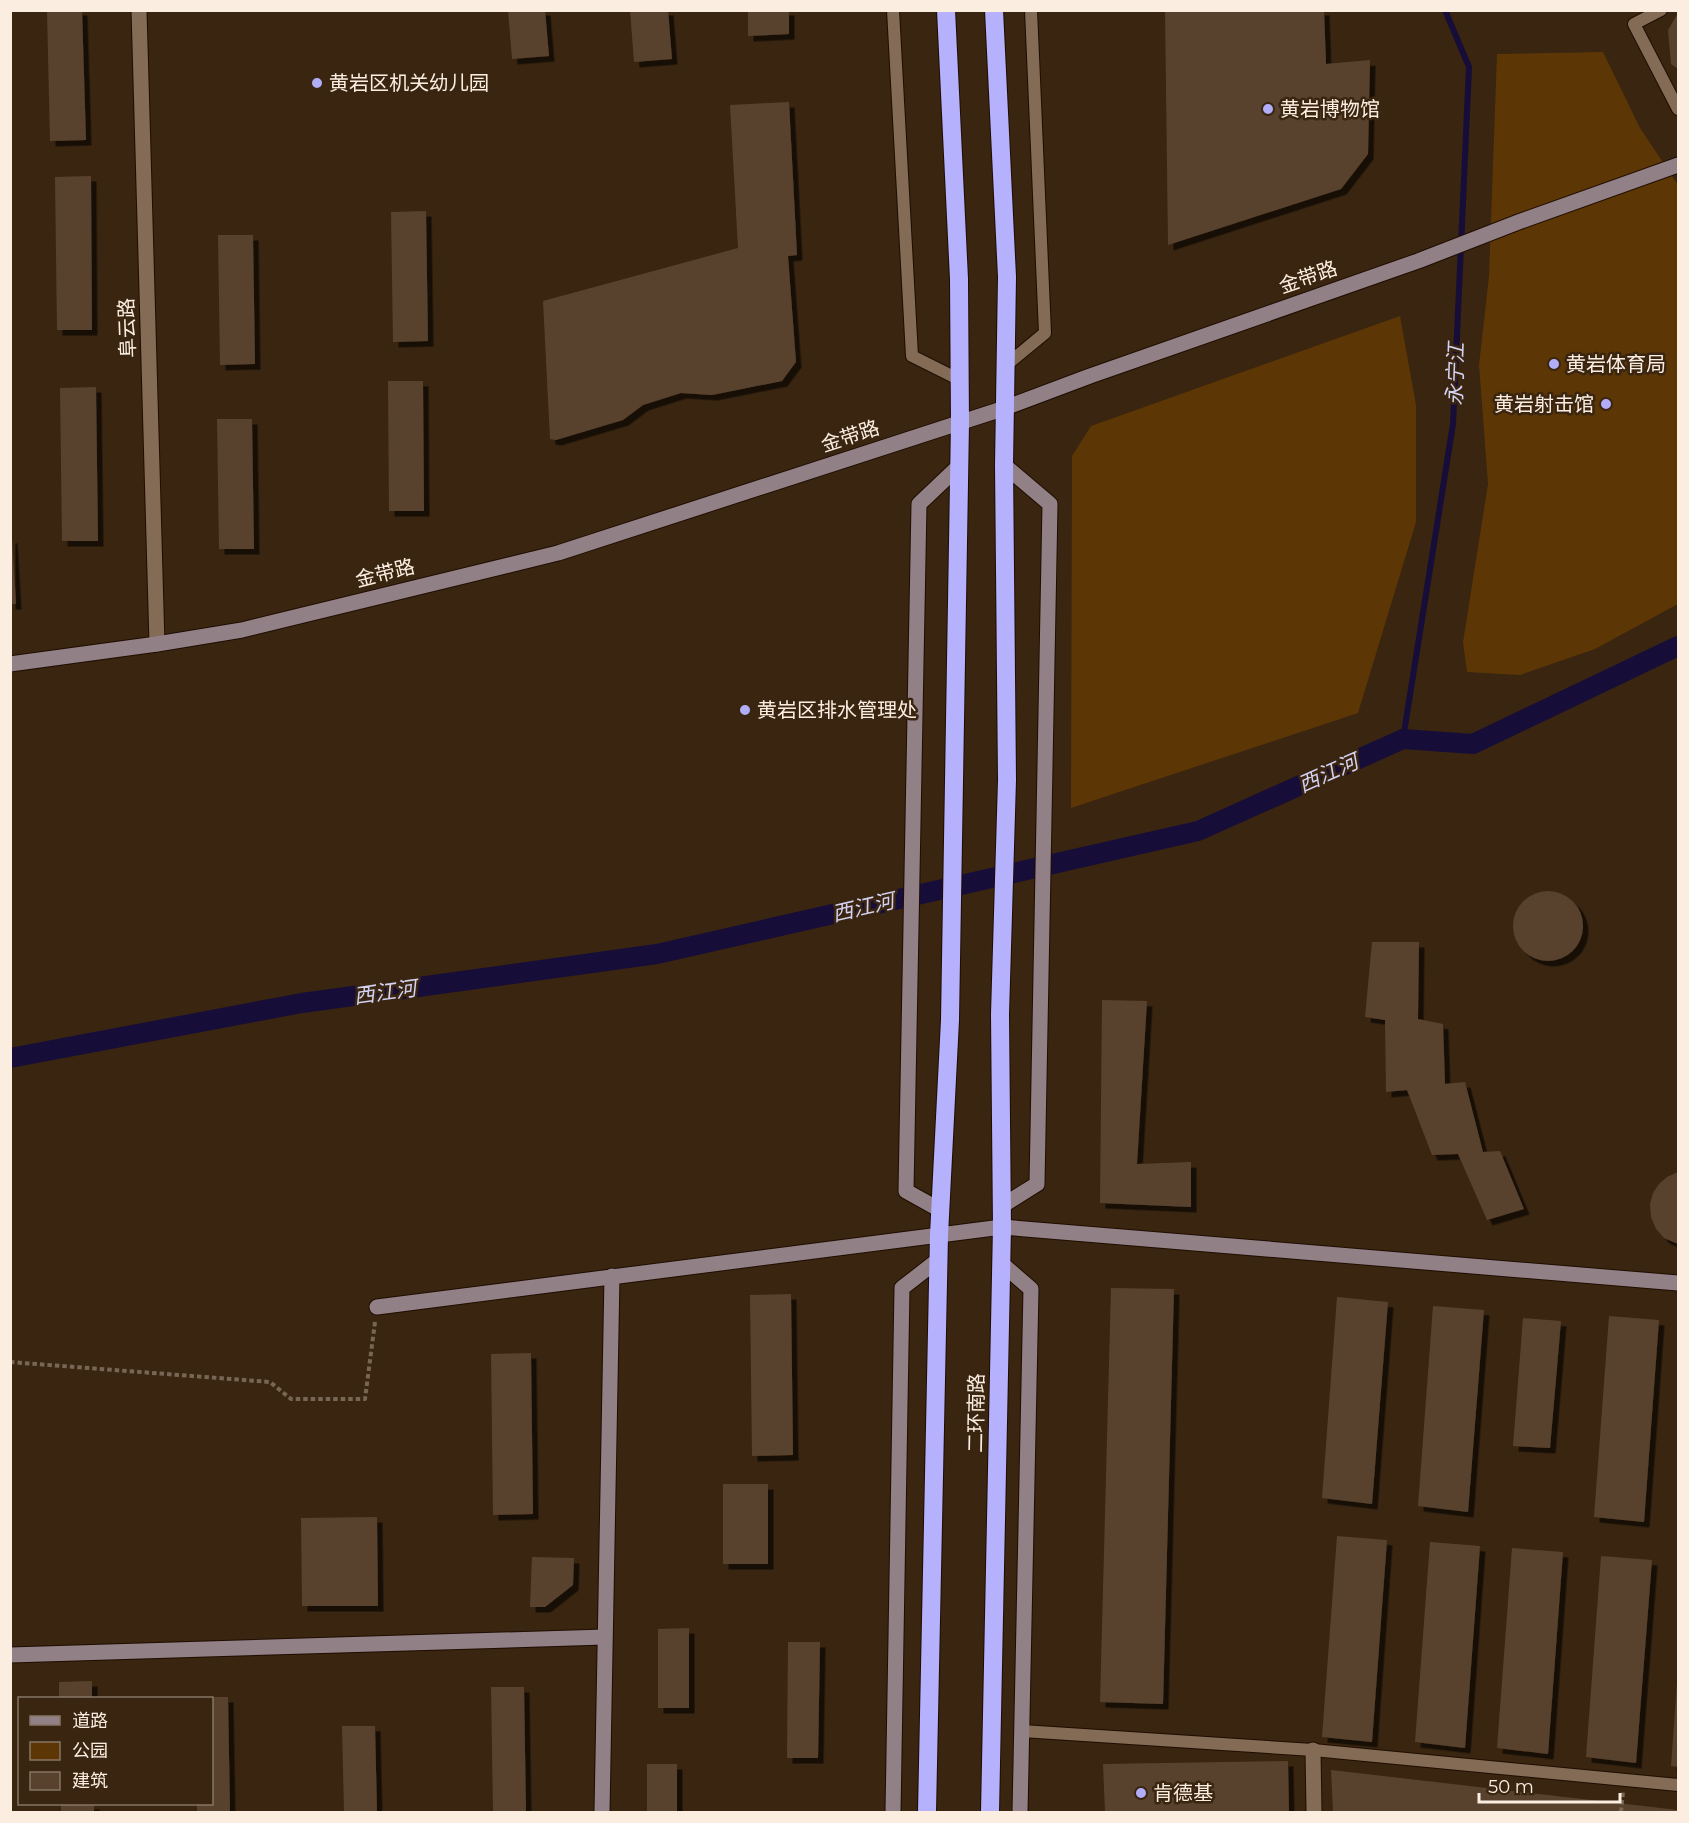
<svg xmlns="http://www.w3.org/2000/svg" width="1689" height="1823" font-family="Montserrat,'Noto Sans SC',sans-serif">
<defs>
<filter id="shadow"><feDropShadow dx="5.5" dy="5.5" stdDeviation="0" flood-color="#0009"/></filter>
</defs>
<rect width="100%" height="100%" fill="#392510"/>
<path fill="#5d3605" d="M1603,52L1640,128L1678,185V604L1595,649L1520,675L1467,672L1463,642L1488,484L1479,365L1489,276L1497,54Z
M1400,316L1416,405V522L1358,713L1071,808L1072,456L1091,426Z"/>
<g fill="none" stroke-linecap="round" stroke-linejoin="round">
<path stroke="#170d39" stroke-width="6" d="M1403,739L1453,424L1469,67L1445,10"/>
<path stroke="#170d39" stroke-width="20" d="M10,1058L302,1003L657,954L1198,831L1403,739L1473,744L1678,646"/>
</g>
<path fill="#58422d" filter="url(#shadow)" d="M47,10H82L86,140L50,141Z
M508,10H545L549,56L512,59Z
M630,10H668L672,59L634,62Z
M748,10H789V34L748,36Z
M1165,10H1324L1326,64L1370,60L1368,154L1341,189L1168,245Z
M1678,13V69L1671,64L1668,30Z
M789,102L797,255L788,256L796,362L790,370L782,381L712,395L681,393L643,405L623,420L556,440L550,439L543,301L738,248L730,105Z
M91,176L92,330H57L55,177Z
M426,211L428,341L393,342L391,212Z
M218,235H253L255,364L220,365Z
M388,381H423L424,511H389Z
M96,387L98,541H62L60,388Z
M217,419H252L254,549H219Z
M10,538H12L16,604H10Z
M1513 926a35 35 0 1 1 70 0a35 35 0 1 1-70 0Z
M1372,942H1419L1418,1019L1443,1024L1445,1084L1465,1082L1483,1152L1500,1151L1524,1209L1487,1220L1458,1154L1432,1155L1407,1090L1386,1092L1385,1020L1365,1017Z
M1102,1000L1147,1001L1137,1164L1191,1162V1207L1100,1203Z
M1678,1172V1244L1664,1238L1656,1229L1651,1217L1650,1204L1653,1193L1659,1184L1667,1177Z
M1111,1288L1174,1289L1163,1704L1100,1702Z
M791,1294L793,1455L752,1456L750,1295Z
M1337,1297L1388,1302L1372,1504L1322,1498Z
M1433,1306L1484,1310L1468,1512L1418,1506Z
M1609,1316L1659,1320L1644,1522L1594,1517Z
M1523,1318L1561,1321L1550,1448L1513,1446Z
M531,1353L533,1514L493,1515L491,1354Z
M723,1484H768V1564H723Z
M377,1517L378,1606H302L301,1518Z
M1337,1536L1387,1540L1372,1742L1322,1737Z
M1430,1542L1480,1546L1465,1748L1415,1742Z
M1512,1548L1563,1552L1548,1754L1497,1748Z
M1601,1556L1652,1560L1636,1763L1586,1757Z
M532,1557L574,1558L573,1585L545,1607H530Z
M689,1628V1708H658V1629Z
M788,1642H820L818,1758H787Z
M92,1681V1698H59V1682Z
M1677,1683H1678V1767L1671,1766Z
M491,1687H524L526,1812H493Z
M212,1697H228L230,1812H197V1804H212Z
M342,1726H375L377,1812H344Z
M1288,1761L1289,1812H1105L1103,1764Z
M647,1764H677V1812H647Z
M1331,1770L1678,1810V1812H1333Z
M61,1804H94V1812H61Z"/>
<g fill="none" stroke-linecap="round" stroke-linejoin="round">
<defs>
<path id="lane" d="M893,10L912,356L960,380
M1661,10L1634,24L1678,109
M1005,366L1045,333L1031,10
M1022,1731L1313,1750L1678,1785"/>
<path id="street" d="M139,10L157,644
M1313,1750L1314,1812"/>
<path id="secondary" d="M10,664L157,644L242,630L558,553L1005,408L1090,376L1418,261L1521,221L1678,165
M1002,1206L1037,1184L1050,504L1004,465
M940,1210L906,1191L919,504L958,467
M1001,1263L1031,1289L1020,1812
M377,1307L1002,1227L1678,1283
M10,1655L605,1637
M602,1812L612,1276
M893,1812L902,1288L938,1260"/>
<path id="highway" d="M927,1812L939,1235L950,1020L960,423L959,279L946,10
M990,1812L1002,1227L1000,1014L1007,780L1004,465L1007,277L994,10"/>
</defs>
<use href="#lane" stroke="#1f0d00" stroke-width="14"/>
<use href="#street" stroke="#1f0d00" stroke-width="17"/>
<use href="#secondary" stroke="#1f0d00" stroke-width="17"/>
<use href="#highway" stroke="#1f0d00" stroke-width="20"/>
<path stroke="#786654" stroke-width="4" stroke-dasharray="4.5 3" stroke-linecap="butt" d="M10,1362L270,1382L291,1399H365L375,1322
M1621,1812L1623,1792"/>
<use href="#lane" stroke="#836b55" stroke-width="12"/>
<use href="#street" stroke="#836b55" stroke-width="15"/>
<use href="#secondary" stroke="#928087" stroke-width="15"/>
<use href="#highway" stroke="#b6b1fc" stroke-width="18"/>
</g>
<g fill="#b2adf9" stroke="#392510" stroke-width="2">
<circle cx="317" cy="83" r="6"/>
<circle cx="1268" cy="109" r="6"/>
<circle cx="1554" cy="364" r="6"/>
<circle cx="1606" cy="404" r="6"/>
<circle cx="745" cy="710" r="6"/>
<circle cx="1141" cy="1793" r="6"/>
</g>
<g text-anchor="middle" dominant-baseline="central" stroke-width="5" stroke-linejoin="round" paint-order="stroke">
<g font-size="20" fill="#fbeee1" stroke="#392510" text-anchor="start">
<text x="329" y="83">黄岩区机关幼儿园</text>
<text x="1280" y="109">黄岩博物馆</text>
<text x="1566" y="364">黄岩体育局</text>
<text x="1594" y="404" text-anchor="end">黄岩射击馆</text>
<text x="757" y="710">黄岩区排水管理处</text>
<text x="1153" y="1793">肯德基</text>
</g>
<g font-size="20" fill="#fbeee1" stroke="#392510">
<text transform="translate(1308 277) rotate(-19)">金带路</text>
<text transform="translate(127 328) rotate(-92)">阜云路</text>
<text transform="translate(850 436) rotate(-18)">金带路</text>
<text transform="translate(385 573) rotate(-14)">金带路</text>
<text transform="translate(976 1413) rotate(-89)">二环南路</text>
</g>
<g font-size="21" font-style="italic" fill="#d3d2f2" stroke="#392510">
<text transform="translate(1455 374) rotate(-88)">永宁江</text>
<text transform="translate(1328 773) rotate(-24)">西江河</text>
<text transform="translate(863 907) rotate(-13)">西江河</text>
<text transform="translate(385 992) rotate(-8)">西江河</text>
</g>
</g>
<rect width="1689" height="1823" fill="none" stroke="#fbeee1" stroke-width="24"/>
<rect x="18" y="1697" width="195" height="108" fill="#392510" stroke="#877564" stroke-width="1.5"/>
<rect x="30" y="1716" width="30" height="9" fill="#928087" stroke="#877564" stroke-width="1.5"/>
<text x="72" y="1727" font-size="18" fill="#fbeee1">道路</text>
<rect x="30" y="1742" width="30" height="18" fill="#5d3605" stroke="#877564" stroke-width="1.5"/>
<text x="72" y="1757" font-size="18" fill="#fbeee1">公园</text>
<rect x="30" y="1772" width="30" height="18" fill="#58422d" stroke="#877564" stroke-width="1.5"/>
<text x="72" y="1787" font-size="18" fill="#fbeee1">建筑</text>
<path d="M1479 1793v9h141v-9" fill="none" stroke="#fbeee1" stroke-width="3"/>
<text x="1488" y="1793" font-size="18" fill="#fbeee1" stroke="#392510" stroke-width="4.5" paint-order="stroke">50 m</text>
</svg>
